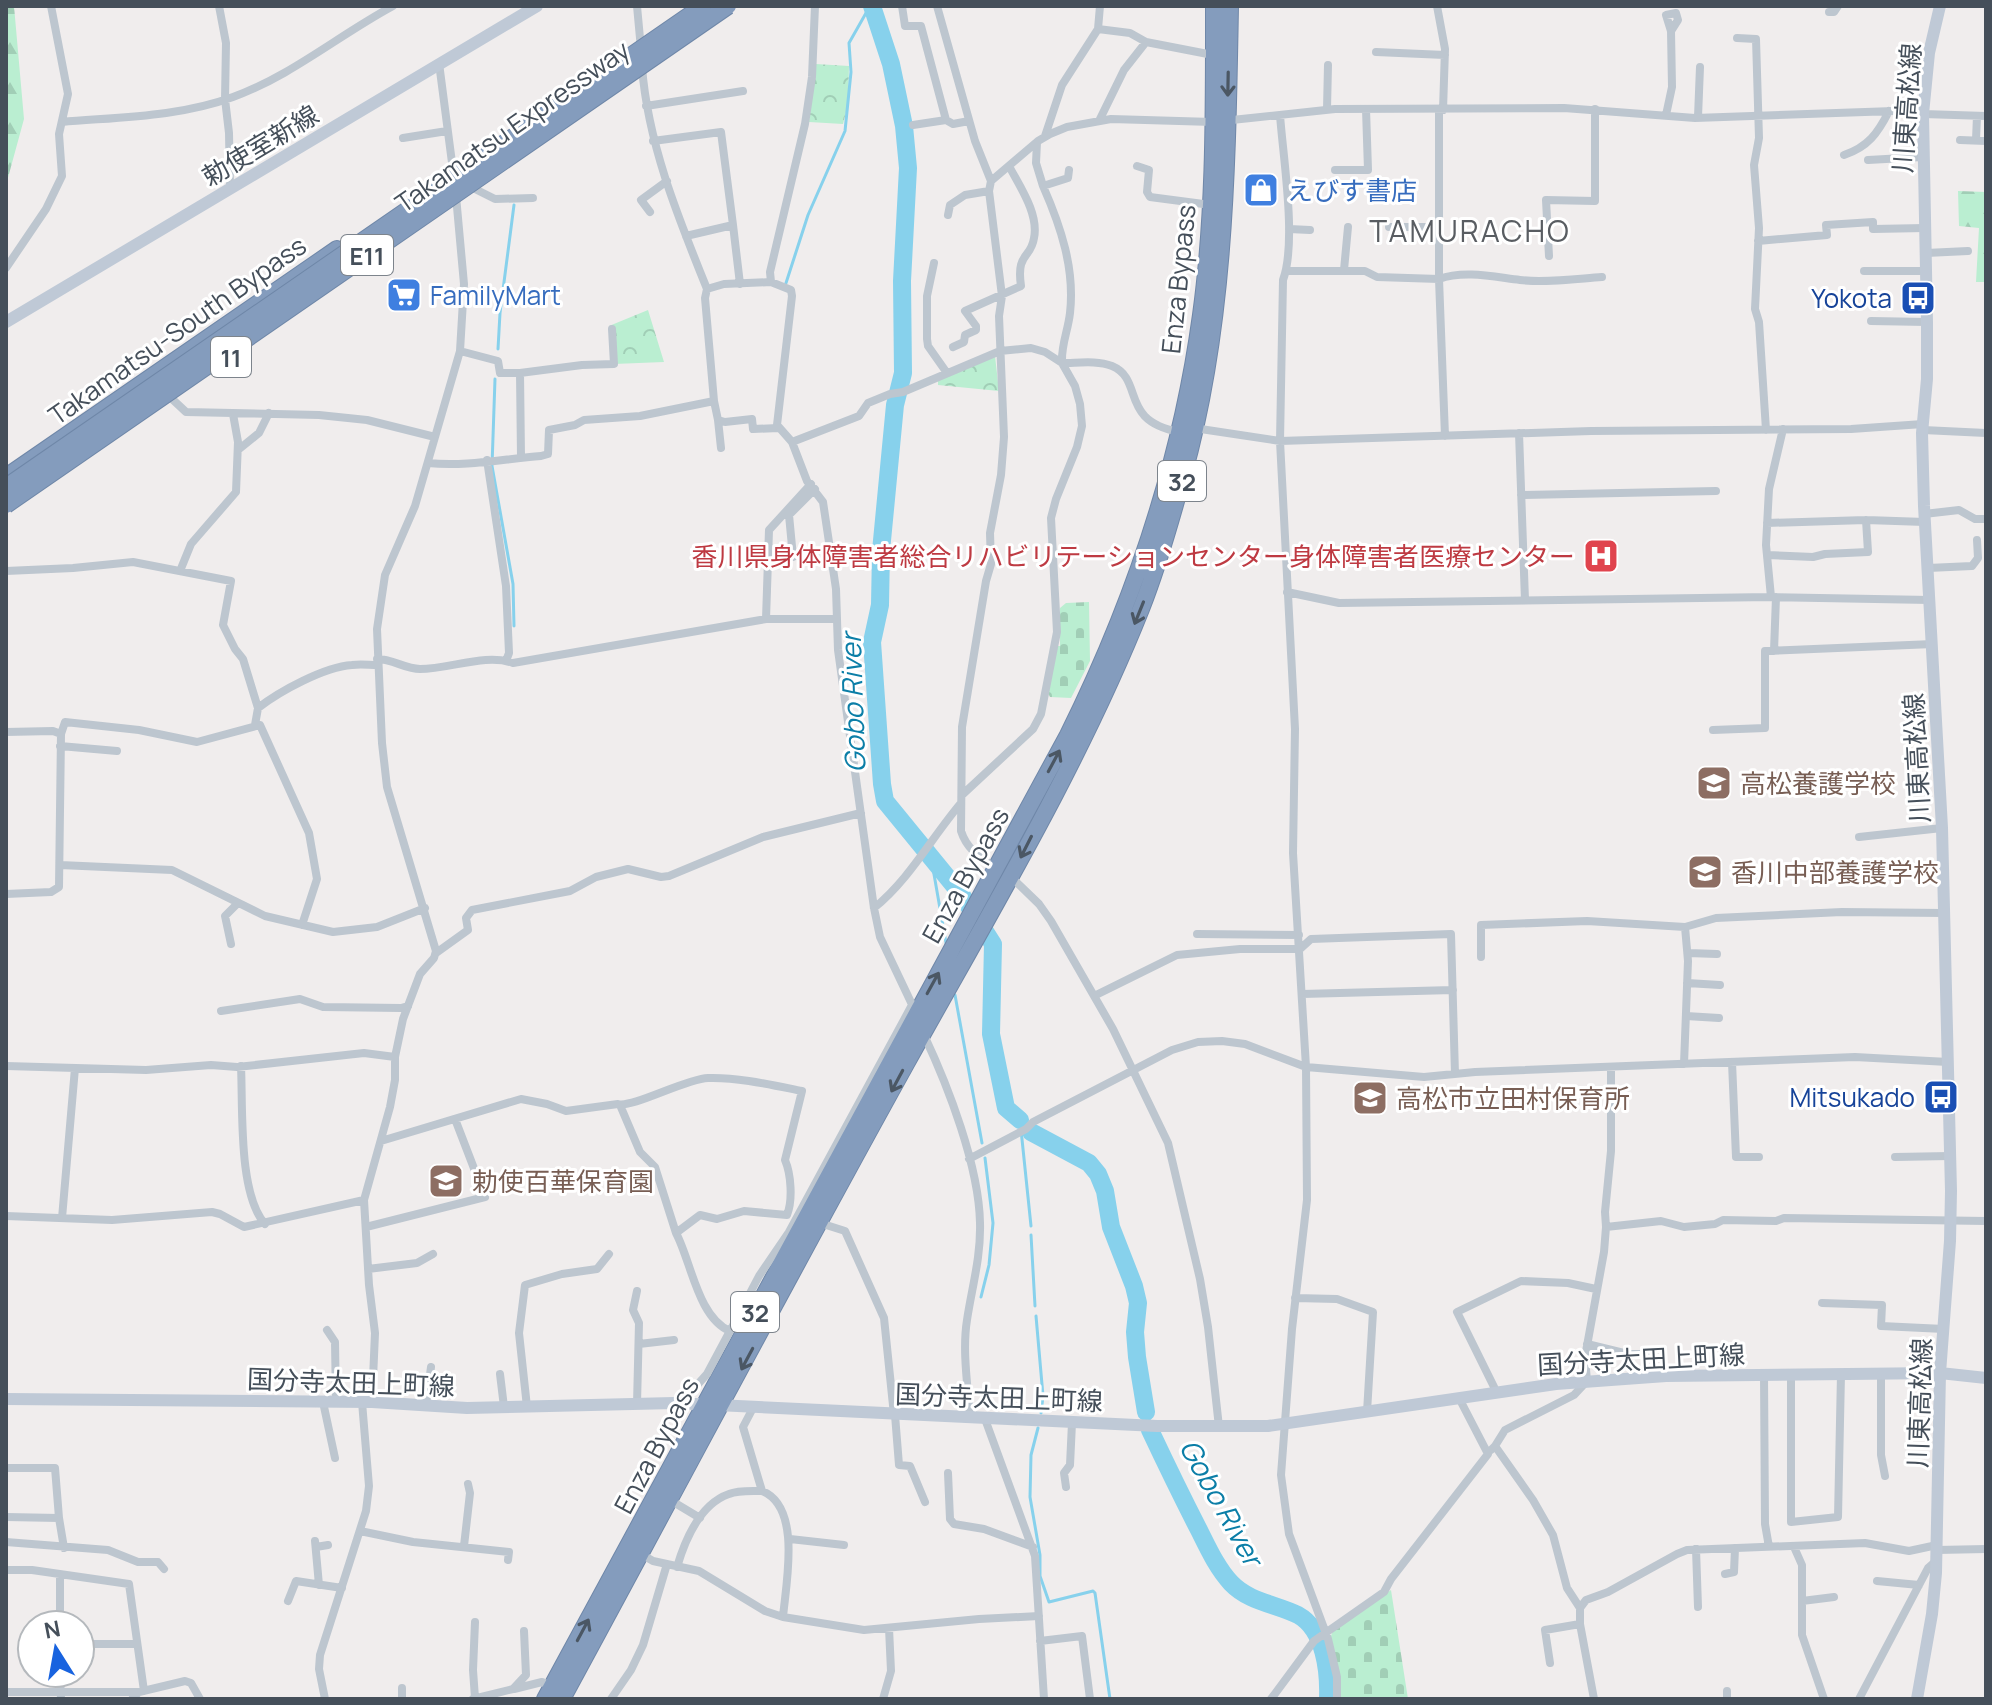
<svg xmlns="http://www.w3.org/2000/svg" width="1992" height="1705" font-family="Manrope,'Noto Sans JP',sans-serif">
<defs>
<pattern id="forest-firs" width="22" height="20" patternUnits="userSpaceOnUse" patternTransform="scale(2)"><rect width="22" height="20" fill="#baeed1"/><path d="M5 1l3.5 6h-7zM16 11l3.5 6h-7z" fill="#a1ceb6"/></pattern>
<pattern id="cemetery-stones" width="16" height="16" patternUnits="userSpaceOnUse" patternTransform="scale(2)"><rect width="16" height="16" fill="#baeed1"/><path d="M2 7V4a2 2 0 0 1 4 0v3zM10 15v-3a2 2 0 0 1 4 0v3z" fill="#a1ceb6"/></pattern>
<pattern id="park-crowns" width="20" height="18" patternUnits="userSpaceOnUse" patternTransform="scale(2)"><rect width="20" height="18" fill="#baeed1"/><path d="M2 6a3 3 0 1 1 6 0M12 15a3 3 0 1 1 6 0" fill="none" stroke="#a1ceb6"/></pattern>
</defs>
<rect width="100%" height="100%" fill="#f0eded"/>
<path fill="url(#forest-firs)" d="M6,6H14L24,119L6,185Z
M1958,191L1986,192V282H1976L1979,228L1959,226Z"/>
<path fill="url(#cemetery-stones)" d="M1089,602L1090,661L1071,698L1050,697L1048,693L1057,646H1060V608L1066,603Z
M1391,1590L1408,1699H1339L1330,1638L1333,1631Z"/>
<path fill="url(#park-crowns)" d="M816,64L849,66L848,104L843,124L809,122Z
M648,310L664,362L614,364L612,330L609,326Z
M995,356L999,391L938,385V379Z"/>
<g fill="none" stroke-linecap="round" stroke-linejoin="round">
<path stroke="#87d1ec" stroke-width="3" d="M786,283L808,215L845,131L851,72L849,43L870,6
M498,349L500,313L514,205
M495,379L492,466L513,584L514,626
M931,857L946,943
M955,995L982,1143
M1020,1120L1031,1226
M1031,1235L1035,1306
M981,1297L989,1265L993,1223L985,1158
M1036,1316L1043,1396L1041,1413
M1038,1428L1031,1455L1030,1497L1040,1555V1576L1049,1602L1093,1591L1095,1593L1110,1699"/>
<path stroke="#87d1ec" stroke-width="18" d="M872,6L891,64L904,126L908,168L902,281L903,373L895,405L881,551L880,605L872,642L882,784L885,801L961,894L993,944L991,1034L1006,1108L1020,1120
M1031,1132L1089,1163L1098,1174L1105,1191L1111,1227L1134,1286L1138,1303L1135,1332L1137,1357L1146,1412
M1150,1430C1166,1464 1182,1497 1199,1530C1208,1548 1217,1568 1231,1583C1249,1602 1276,1604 1298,1615C1325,1630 1329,1672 1328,1699"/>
<defs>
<path id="highway" d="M6,477L337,249
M545,1699L1068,735C1134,602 1181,462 1201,315C1215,213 1214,109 1214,6
M562,1699C677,1487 790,1273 907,1062C989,914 1078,767 1141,609C1158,566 1171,520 1183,476C1226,323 1227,163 1230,6"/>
</defs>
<use href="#highway" stroke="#6f87a8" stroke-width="18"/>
<path stroke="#bdc6cf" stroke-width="8" d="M219,6L226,43L225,99L229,133L230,188
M637,6L641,49
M815,6L812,77L805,124L770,272L771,282L791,290L792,296L777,425L792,442L807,481L823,502L836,589L838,650L874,908L880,937L917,1015
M902,6L905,26H921L946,120
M937,6L975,141L991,181L989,191L1002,296L999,316L1004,437L1001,475L990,533L991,564L986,581L962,727L961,831C967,850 981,858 997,869
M1437,6L1445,49L1443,110
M1829,12H1834L1838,6
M1098,29L1130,33L1146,42L1213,55
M1737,38L1756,39L1759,138L1754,165L1759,228L1755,309L1759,322L1766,430
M1376,52L1445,55
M439,63L454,178
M642,67C648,144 678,217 707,289L724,284L771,282
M646,106L743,91
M1327,109L1328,65
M1439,110V279L1445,436
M1923,114L1986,116
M1280,115C1283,157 1297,242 1283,280L1280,441L1295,729L1293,853L1306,1067L1307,1200L1292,1329L1281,1475L1289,1534L1328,1639L1337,1677V1699
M1666,115L1672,87L1671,31L1666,15L1676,13L1678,20L1671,31
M1698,117L1700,67
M1099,121L1124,70L1146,42
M62,122C119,117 179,117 233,97C291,76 339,35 393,6
M913,125L946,120L953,124L969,121
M1045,136L1062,85L1098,29L1100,6
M403,138L447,131
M1960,140L1986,141
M1976,140L1977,116
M653,141L721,132L733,225L686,236
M1037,142L1036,163L1043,186L1068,178L1069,170
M1844,155C1868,147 1878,133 1889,111
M1868,160L1922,157
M1137,166L1149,170L1147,192L1150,197L1211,205
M1335,170H1368L1366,109
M991,181L1038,141L1050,134L1067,127L1111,119L1213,122L1335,109L1564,108L1695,118L1923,110
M1043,186C1061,227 1075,269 1070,313C1068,331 1061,345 1062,363C1078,363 1097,360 1112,366C1145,380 1118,421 1180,432
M475,189L495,199L533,198
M650,212L641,200L667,181
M948,215L950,205L965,195L989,191
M733,225L740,284
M1389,227H1440
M1289,229L1310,230
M1758,241L1827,235L1826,225L1873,222V229L1925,228
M1926,253L1968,251
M1549,256L1546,200L1595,201V109
M934,263L927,296V339L928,346L947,373
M6,268L46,209L62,176L59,134L68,94L51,6
M1344,270L1348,227
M1286,271H1365L1377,277L1439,279C1464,270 1494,277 1520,280C1547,283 1575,279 1602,277
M1864,271H1926
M1871,321L1927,322
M953,347L964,342L965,335L976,330V326L965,311L1021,286C1016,252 1031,259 1034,238C1039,214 1020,187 1009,166
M460,351L498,361L500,373H520L521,457
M520,373L582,365L614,364L612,329
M171,398L186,412L319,415L367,420L435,437
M714,401L718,420L725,422L752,419L753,429L778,428
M718,420L721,448
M1194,428L1280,441L1591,431L1851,429L1923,424
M1923,430L1986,433
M1519,433L1525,600
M792,442L859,416L868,403L890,394L903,392L1000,351L1031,348L1045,352L1062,363L1075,386L1080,404L1082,426L1077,447L1056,499L1051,518L1057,632L1041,714L1033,729L962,795
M238,450L259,433L269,413
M487,460L506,586L509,653L506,661
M428,463C465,467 503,459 541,456L548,454L549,430L575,425L584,420L640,416L714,401L705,298L707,289
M1521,495L1716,491
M1924,514L1959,510L1975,519H1986
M1767,523L1866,520L1925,522
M1767,555L1813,557L1825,554L1868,552L1866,520
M793,557L789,515L815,489
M1928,568L1972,566L1978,558L1977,540
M6,571L73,568L133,562L231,581L223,625L235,649L243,659L258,708
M180,571L191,544L236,492L238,442L233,414
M1287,592L1339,603L1771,597L1930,600
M1771,597L1766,545L1769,489L1783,429
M766,619L769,530L811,484
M1774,651L1776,597
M377,659C393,659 405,669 420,669C450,669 486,653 513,663L766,619H837
M255,725L258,708C280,691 324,667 352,665C360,664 369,665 377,665
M1713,730L1765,728V651L1933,644
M6,732L53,731L61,734L59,887L51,892L6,894
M61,734L65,722L139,730L197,742L260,725L309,833L317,879L302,925
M60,746L117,751
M1859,837L1942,828
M60,865L172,870L265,916L333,932L377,927L425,908
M1009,875L1039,904L1051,921L1113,1029L1168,1143L1200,1279L1208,1327L1219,1427
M874,908C909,880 932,837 961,803
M1197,934L1299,935
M231,944L225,916L238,903
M436,953L468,930L466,918L472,910L570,891L596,877L628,869L661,877L669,876L763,837L861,813
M1688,953L1717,954
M1481,957V925L1587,921L1685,927L1716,918L1842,912L1944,913
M1687,983L1720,985
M1302,994L1453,990
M1094,996L1177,955L1240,949H1300L1311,939L1451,934L1455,1074
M221,1011L300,999L323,1007L401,1008L408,1006
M1686,1016L1719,1018
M924,1035C948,1086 979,1166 980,1223C981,1257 972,1287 967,1320C962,1351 968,1387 970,1418
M1732,1062L1736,1157H1759
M1684,1064L1688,961L1685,927
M6,1066L146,1070L211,1065L237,1067L364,1053L395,1057
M241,1066C243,1107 238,1194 265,1224
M620,1105L640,1152L655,1167L676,1233
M381,1141L521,1099L547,1104L566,1111L618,1104C633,1108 685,1079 708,1078C738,1077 772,1085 802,1091L785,1160C791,1174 793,1200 787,1215L744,1211L717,1219L700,1215L676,1233C691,1261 698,1318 730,1331L707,1374L690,1393L685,1404
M1895,1157L1950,1156
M969,1159L1026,1129L1033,1122L1172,1050L1198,1042L1222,1041L1245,1044L1306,1067L1424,1077L1475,1072L1855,1057L1948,1062
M6,1216L112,1220L212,1212L220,1214L244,1227L364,1200
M62,1218L75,1068
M820,1223L845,1231L884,1318L894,1415
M366,1227L485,1197L455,1119
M1606,1227L1661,1221L1684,1227L1715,1224L1723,1220L1776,1221L1784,1218L1986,1221
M368,1269L417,1263L433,1254
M1295,1298L1337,1299L1373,1312L1367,1412
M1822,1303L1882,1305L1881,1326L1944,1329
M327,1330L335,1342L336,1402
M730,1331L759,1276L789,1232L912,1005
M639,1344L674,1340
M1587,1344L1628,1354H1648
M1881,1373V1455L1885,1476
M500,1374L504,1407
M1764,1374L1765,1524L1769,1547
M1791,1374V1522L1838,1517L1841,1374
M1497,1393L1457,1312L1521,1281L1568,1283L1596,1289
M323,1402L335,1458
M372,1402L375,1333L369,1285L364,1200L390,1107L395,1080V1057L403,1019L420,974L434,958L436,951L387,787L382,743L377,629L385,575L415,506L460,351L464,284L456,196
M637,1404L639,1323L633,1310L637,1291
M426,1405L431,1367
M527,1407L519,1333L525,1285L562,1274L597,1269L609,1254
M753,1408L743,1427L762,1491C802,1507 786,1583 783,1617
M895,1415L899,1465L910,1466L925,1502
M985,1419L1035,1556L1044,1699
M1495,1446L1505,1430L1574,1395L1587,1381L1585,1357L1604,1252L1606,1227L1605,1212L1611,1151V1067
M1491,1450L1495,1446L1533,1500L1553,1535L1567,1588L1580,1608
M6,1468H55L59,1518L6,1517
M948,1473L950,1519L954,1524L984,1529L1033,1547
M1066,1487L1064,1473L1070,1465L1072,1423
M670,1500L700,1518
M59,1518L64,1548
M360,1531L413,1542L509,1552L508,1560
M790,1539L844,1545
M315,1541L319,1585
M6,1542L108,1550L138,1562H158L164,1569
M464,1546L470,1493L468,1484
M316,1547L328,1545
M1794,1547L1802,1565V1635L1824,1699
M1696,1549L1698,1607
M1937,1550L1986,1549
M641,1554L653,1561L699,1571L765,1611L783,1617L864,1630L979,1619L1039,1616
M677,1567C685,1540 700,1504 729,1494C738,1490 752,1491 762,1491
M6,1570H32L129,1584L144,1691
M60,1574V1625
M1725,1574L1734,1572L1735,1548
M1877,1581L1919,1585
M288,1601L296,1581L342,1588
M1802,1601L1834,1597
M1040,1641L1082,1636L1090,1699
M80,1644H137
M1550,1663L1545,1630L1580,1624
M60,1673L61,1699
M514,1689L542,1682L551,1686
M1727,1691V1699
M6,1692H139
M475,1698L473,1670L475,1622
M132,1699L139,1692L185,1681L191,1683L200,1699
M325,1699L319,1669L320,1655L366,1511L369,1486L362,1402
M402,1699V1688
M473,1699L513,1689L526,1675L524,1631
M611,1699L631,1670L643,1645L667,1564
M883,1699L891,1671L889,1628
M1271,1699L1314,1641L1384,1592L1391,1579L1488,1454L1459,1398
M1594,1699L1580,1624V1608L1586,1600L1608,1592L1677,1554L1687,1550L1865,1543L1909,1551L1937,1545
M1859,1699L1928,1568L1936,1561"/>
<path stroke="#bfc9d6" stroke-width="12" d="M6,322L537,6
M6,1399L372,1402L467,1408L674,1403L1157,1426H1268L1556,1384L1666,1376L1940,1373L1986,1378
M1917,1699L1932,1614L1936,1573L1940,1373L1950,1241L1951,1191L1942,828L1924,506L1922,433L1927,379V322L1923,114L1929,53L1940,6"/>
<use href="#highway" stroke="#849cbd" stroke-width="16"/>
<defs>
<path id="highway-bridge" d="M6,487L703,6
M6,505L728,6"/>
</defs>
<use href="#highway-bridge" stroke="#6f87a8" stroke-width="18" stroke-linecap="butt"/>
<use href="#highway-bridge" stroke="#849cbd" stroke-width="16"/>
</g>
<defs><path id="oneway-shaft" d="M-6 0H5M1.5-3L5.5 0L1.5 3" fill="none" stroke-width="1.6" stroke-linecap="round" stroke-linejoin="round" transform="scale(2)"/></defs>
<g stroke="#4b5764">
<use href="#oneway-shaft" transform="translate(1228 84) rotate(91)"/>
<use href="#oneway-shaft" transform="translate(1139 613) rotate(112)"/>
<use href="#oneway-shaft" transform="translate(1054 761) rotate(-62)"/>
<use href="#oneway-shaft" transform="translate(1026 847) rotate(117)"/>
<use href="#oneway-shaft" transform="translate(933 983) rotate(-61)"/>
<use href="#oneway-shaft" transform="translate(897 1081) rotate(118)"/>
<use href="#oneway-shaft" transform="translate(747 1359) rotate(118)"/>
<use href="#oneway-shaft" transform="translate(583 1630) rotate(-62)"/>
</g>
<defs>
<symbol id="shop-square" viewBox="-11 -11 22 22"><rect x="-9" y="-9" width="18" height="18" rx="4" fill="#3f7fe0" stroke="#fff"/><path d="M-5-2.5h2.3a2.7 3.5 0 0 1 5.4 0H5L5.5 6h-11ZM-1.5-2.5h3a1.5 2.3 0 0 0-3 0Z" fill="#fff"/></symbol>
<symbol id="supermarket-square" viewBox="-11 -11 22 22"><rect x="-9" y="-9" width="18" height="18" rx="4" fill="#3f7fe0" stroke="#fff"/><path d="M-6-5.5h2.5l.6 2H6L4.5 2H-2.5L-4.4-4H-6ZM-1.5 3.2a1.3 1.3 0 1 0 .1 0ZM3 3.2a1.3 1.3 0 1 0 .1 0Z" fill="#fff"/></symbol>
<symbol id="bus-square" viewBox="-11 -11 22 22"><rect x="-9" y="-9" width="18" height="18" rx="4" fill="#1a4fb4" stroke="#fff"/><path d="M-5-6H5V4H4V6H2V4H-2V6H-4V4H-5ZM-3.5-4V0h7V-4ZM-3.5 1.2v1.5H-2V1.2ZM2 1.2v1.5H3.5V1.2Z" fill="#fff"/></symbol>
<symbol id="hospital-square" viewBox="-11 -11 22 22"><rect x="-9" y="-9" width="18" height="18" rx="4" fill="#e0444e" stroke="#fff"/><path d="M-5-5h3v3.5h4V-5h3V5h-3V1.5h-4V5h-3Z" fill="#fff"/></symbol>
<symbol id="school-square" viewBox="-11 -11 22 22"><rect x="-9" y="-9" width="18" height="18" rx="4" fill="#8d6e63" stroke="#fff"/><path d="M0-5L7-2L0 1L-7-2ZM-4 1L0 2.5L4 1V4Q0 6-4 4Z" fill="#fff"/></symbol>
</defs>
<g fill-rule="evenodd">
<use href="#shop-square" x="1241" y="170" width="40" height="40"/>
<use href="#supermarket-square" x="384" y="275" width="40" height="40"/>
<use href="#bus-square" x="1898" y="278" width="40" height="40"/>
<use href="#hospital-square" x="1581" y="536" width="40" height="40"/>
<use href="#school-square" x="1694" y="763" width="40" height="40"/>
<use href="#school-square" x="1685" y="852" width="40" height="40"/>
<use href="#bus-square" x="1921" y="1077" width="40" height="40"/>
<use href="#school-square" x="1350" y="1078" width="40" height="40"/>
<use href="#school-square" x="426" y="1161" width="40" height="40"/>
</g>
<g text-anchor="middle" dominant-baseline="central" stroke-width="6" stroke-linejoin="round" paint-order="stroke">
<g fill="#fff" stroke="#7d848c" stroke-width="2">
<rect x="341" y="235" width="52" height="40" rx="6"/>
<rect x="211" y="337" width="40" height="40" rx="6"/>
<rect x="1158" y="461" width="48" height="40" rx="6"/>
<rect x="731" y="1292" width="48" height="40" rx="6"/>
</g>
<g font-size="24" font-weight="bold" fill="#454f5a">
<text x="367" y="255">E11</text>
<text x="231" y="357">11</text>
<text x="1182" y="481">32</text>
<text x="755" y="1312">32</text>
</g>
<g font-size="26" fill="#454f5a" stroke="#fff">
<text transform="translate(1906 108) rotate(-86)">川東高松線</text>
<text transform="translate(512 126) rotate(-35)">Takamatsu Expressway</text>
<text transform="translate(260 145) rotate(-31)">勅使室新線</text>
<text transform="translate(1178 279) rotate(-84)">Enza Bypass</text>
<text transform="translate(177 330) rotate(-35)">Takamatsu-South Bypass</text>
<text transform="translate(1916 758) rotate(-93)">川東高松線</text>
<text transform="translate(965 875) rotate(-61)">Enza Bypass</text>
<text transform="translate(1641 1359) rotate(-3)">国分寺太田上町線</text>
<text transform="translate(351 1382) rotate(2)">国分寺太田上町線</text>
<text transform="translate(999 1397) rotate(2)">国分寺太田上町線</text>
<text transform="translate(1919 1403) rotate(-88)">川東高松線</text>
<text transform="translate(656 1445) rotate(-62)">Enza Bypass</text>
</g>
<g font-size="26" fill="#366cbe" stroke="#fff" text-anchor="start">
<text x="1287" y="190">えびす書店</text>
<text x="430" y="295">FamilyMart</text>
</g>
<g font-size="26" fill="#164399" stroke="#fff" text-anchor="end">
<text x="1892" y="298">Yokota</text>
<text x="1915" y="1097">Mitsukado</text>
</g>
<g font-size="26" fill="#be3a42" stroke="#fff" text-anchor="end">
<text x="1575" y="556">香川県身体障害者総合リハビリテーションセンター身体障害者医療センター</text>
</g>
<g font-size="26" fill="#785e54" stroke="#fff" text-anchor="start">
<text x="1740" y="783">高松養護学校</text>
<text x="1731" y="872">香川中部養護学校</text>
<text x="1396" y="1098">高松市立田村保育所</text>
<text x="472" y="1181">勅使百華保育園</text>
</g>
<g font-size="28" font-style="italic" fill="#0b7ea7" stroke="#fff">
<text transform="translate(852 703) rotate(-92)">Gobo River</text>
<text transform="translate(1222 1502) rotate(61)">Gobo River</text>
</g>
<g font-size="30" letter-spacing="2" fill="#595d62" stroke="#fff">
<text x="1470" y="230">TAMURACHO</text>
</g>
</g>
<rect width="1992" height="1705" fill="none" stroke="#454f5a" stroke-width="16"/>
<g transform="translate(56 1649) rotate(349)"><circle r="38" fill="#ffffff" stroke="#b5b9bd" stroke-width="2"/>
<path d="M0-6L14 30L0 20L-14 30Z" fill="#1863df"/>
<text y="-12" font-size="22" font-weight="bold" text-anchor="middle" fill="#454f5a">N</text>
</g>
</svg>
